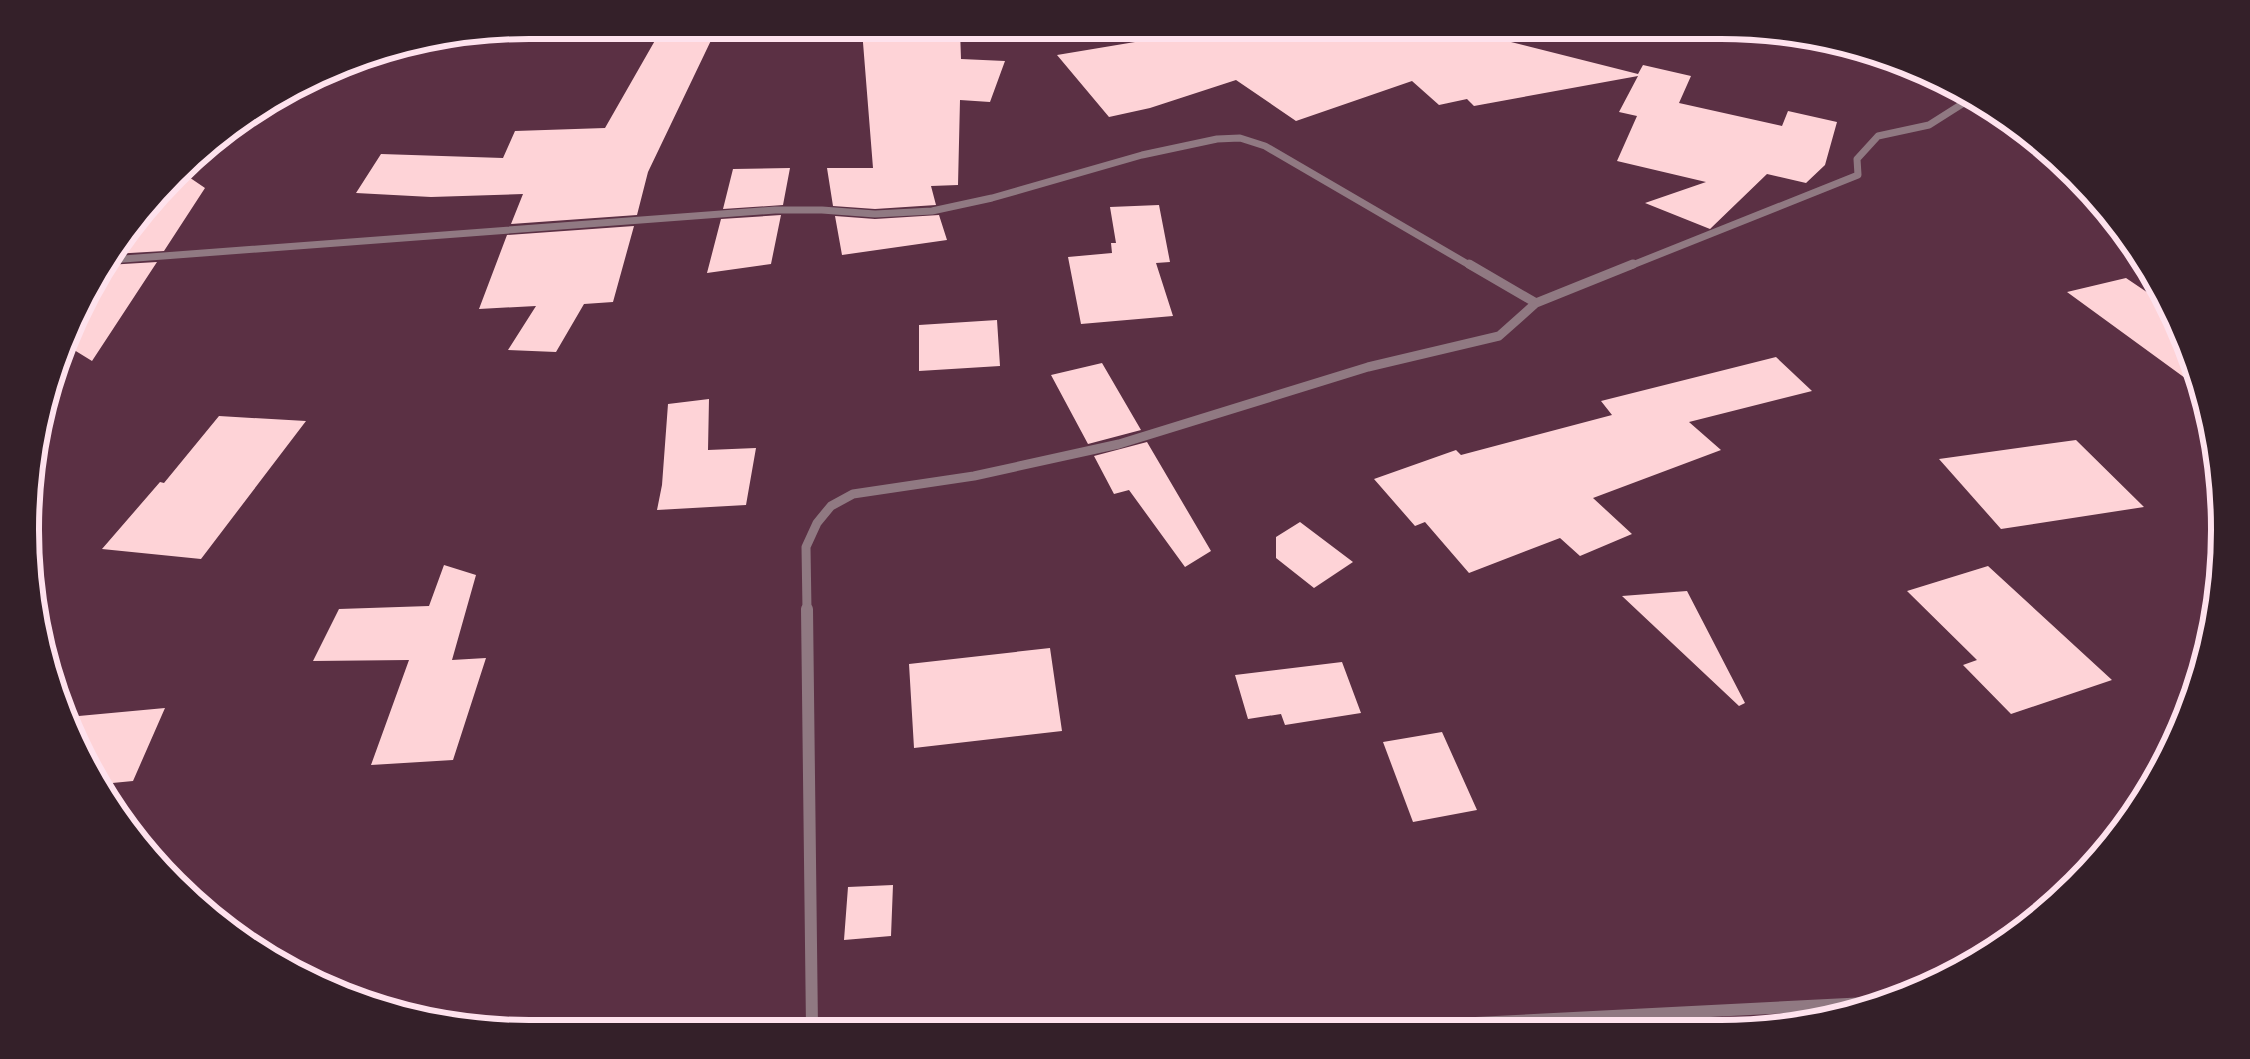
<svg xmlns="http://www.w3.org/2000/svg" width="2250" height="1059" font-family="'Public Sans',sans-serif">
<rect width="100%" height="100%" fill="#5b3044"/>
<path fill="#fed3d7" d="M661,30H716L648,172L637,215L511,224L523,194L431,197L356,193L381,154L503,158L515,131L605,128Z
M862,30H960L961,59L1005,61L990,102L960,100L958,185L931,186L936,205L875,209L833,206L827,168H873Z
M1207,30H1266L1281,39L1311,30H1489L1503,40L1638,74L1643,65L1691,76L1679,103L1782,126L1788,111L1837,122L1825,165L1806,183L1767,174L1710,229L1645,203L1706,182L1617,161L1637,116L1619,112L1638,76L1474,106L1467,99L1439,105L1412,81L1296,121L1236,80L1150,108L1109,117L1057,55Z
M790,168L783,205L723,209L733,169Z
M183,173L205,188L164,251L113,254L154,200Z
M1159,205L1170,262L1156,263L1173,316L1081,324L1068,257L1112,253L1111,243H1116L1110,207Z
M781,215L771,264L707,273L721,219Z
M939,215L947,240L842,255L835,216L875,219Z
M634,226L613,302L584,304L556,352L508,350L536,306L479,309L507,235Z
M157,262L92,361L66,345L107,265Z
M2126,278L2163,303L2182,339L2196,386L2067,292Z
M997,320L1000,366L919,371V325Z
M1776,357L1812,391L1689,422L1721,450L1593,498L1632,534L1580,556L1560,538L1469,573L1425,522L1415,526L1374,479L1456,450L1461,455L1612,415L1601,401Z
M1102,363L1141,430L1088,444L1051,375Z
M709,399L708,450L756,448L746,505L657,510L662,485L668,404Z
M219,416L306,421L201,559L102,549L160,482L164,483Z
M2076,440L2144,507L2001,529L1939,459Z
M1147,442L1211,551L1185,567L1129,490L1114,494L1094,456Z
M1300,522L1353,562L1314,588L1276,558V537Z
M444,565L476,575L452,660L486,658L453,760L371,765L409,660L313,661L339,609L429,606Z
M1988,566L2112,680L2011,714L1963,665L1977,660L1907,591Z
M1687,591L1745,703L1739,706L1622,596Z
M1050,648L1062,731L914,748L909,664Z
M1342,662L1361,713L1285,725L1281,714L1248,719L1235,675Z
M165,708L133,781L102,784L82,751L68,717Z
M1442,732L1477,810L1413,822L1383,742Z
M893,885L891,936L844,940L848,887Z"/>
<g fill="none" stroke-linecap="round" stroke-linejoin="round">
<path stroke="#907982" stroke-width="7" d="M110,260L775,210H822L875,214L932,211L992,198L1142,155L1217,139L1240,138L1265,146L1471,266
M1630,266L1858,175L1857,159L1878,136L1929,125L1970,99"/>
<path stroke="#907982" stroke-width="9" d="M1469,264L1536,303
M807,610L806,547L817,523L831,506L853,494L974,476L1119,444L1368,367L1499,336L1536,303L1633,264"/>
<path stroke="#907982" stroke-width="12" d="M807,609L812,1028
M1416,1026L1867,1003"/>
</g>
<path d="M0 0H2250V1059H0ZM529 39H1721A490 490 0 0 1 2211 529V530A490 490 0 0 1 1721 1020H529A490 490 0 0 1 39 530V529A490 490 0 0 1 529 39Z" fill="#342029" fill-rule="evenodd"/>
<path fill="none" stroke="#fee2ed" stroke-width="6" d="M529 39H1721A490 490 0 0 1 2211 529V530A490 490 0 0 1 1721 1020H529A490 490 0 0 1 39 530V529A490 490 0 0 1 529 39Z"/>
</svg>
